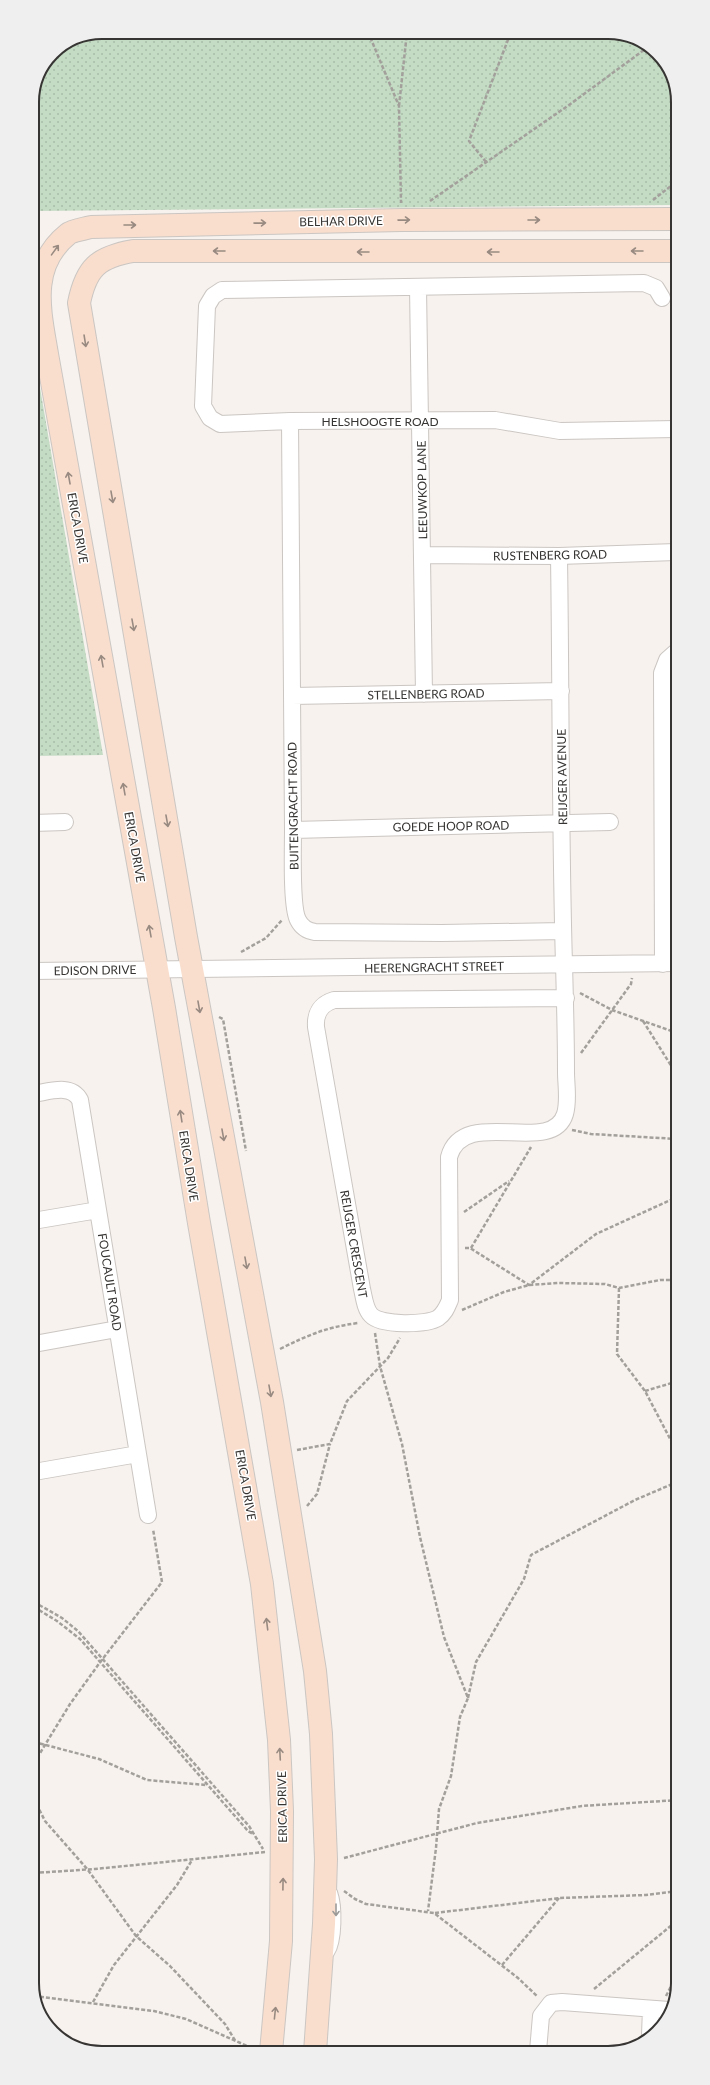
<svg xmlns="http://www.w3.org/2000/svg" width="710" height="2085" font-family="Lato,sans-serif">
<defs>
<pattern id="grass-dots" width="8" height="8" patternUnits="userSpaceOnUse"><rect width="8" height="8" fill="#c4dbc4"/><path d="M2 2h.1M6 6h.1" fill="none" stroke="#a9bda9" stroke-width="1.8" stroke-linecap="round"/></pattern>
<pattern id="park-crowns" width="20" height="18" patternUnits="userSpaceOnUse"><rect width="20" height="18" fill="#c4dbc4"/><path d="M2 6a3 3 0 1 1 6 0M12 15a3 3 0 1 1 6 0" fill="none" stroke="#a9bda9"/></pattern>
</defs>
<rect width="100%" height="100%" fill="#f7f2ee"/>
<path fill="url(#grass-dots)" d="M102,32H613L654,49L676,84V205L32,211V98L53,52L76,37Z
M32,341L103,755L33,756Z"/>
<path fill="url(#park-crowns)" d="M676,666L677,945L673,934L671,676Z"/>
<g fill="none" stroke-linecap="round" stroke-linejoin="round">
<defs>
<path id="service" d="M330,1953C338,1941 338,1906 333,1892"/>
<path id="minor" d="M418,287L424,694
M662,298L656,288L644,283L222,290L213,296L207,306L203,406L210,418L220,424L290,421L495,420L560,431L676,429
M290,421L293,830C293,848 291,907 298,920C302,928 308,931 315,932L442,933L563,931
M423,555L559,556L676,552
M559,556C561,692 560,828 564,964C565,1000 566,1036 566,1072C566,1085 569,1101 565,1114C552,1157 463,1105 449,1157L450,1300C447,1307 445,1313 438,1318C427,1325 381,1326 371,1315C365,1309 364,1297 362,1289L316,1027C315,1013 321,1004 334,1000L566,998
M292,696L561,691
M33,823L65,822
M293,830L610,822
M663,964L662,673L667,660L676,652
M33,971L677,963
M33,1094C48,1092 71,1083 80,1100L148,1515
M33,1221L98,1210
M34,1344L117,1329
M34,1472L138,1454
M650,2034L651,2009
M538,2051L541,2016L551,2003L562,2002L669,2010"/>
<path id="secondary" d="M271,2052L281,1941L282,1811L279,1740L262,1584L199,1223L164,1008L47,354C40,312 28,266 68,234C73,230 84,229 91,227L402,220L676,219
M315,2052L324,1924L326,1859L321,1734L315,1671L272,1402L186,937L79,303C86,268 98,257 133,251H676"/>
</defs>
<use href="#service" stroke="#cbc6c2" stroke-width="10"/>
<use href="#minor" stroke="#cbc6c2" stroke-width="18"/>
<use href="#secondary" stroke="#cbc6c2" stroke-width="24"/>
<path stroke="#a3a09c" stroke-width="2.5" stroke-dasharray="4 2" stroke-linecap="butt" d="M368,32L399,106L401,203
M399,106L407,32
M486,162L469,141L511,32
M653,200L676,182
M430,201L569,105L648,47
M241,952L266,938L282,920
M580,993L612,1010L677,1033
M219,1017L223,1019L246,1151
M643,1021L677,1075
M581,1053L631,984L632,978
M572,1130L591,1134L677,1139
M464,1212L509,1181
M465,1248H470L529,1285L596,1234L677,1197
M471,1248L531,1147
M619,1288L617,1354L645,1391L677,1452
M462,1310L504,1292L529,1285L558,1283L605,1284L619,1288L660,1280H677
M375,1333L380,1366L402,1444L420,1537L444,1637L468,1698L460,1717L451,1776L439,1809L436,1848L428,1911
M280,1349C308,1335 327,1327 358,1323
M645,1391L675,1382L677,1377
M297,1450L330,1444L347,1401L388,1358L400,1338
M307,1506L317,1494L330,1444
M34,1602L62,1618L78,1631L249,1826L263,1849
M34,1607L57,1621L80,1639L248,1831L253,1834
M468,1698L476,1662L524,1579L531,1555L635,1500L677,1482
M34,1742L99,1759L147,1780L206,1785
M34,1763L70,1704L101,1661L162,1582L153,1529
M34,1799L45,1821L88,1870L136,1936L170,1966L225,2024L236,2042
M344,1858L477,1823L582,1806L678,1800
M34,1873L95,1869L265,1852
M344,1891L355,1899L366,1904L434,1913L518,1978L537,1996
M435,1913L560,1898L646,1895L678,1891
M502,1965L559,1898
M594,1989L678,1920
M34,1996L154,2011L186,2019L254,2049
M666,1996L678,1973
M93,2002L114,1965L177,1885L192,1860"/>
<use href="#service" stroke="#fff" stroke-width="8"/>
<use href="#minor" stroke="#fff" stroke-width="16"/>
<use href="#secondary" stroke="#f9dece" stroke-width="22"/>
</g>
<defs><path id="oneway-shaft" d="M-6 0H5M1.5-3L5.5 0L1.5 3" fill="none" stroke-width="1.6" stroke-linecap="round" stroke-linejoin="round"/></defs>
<g stroke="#988a80">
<use href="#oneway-shaft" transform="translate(404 220) rotate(-1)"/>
<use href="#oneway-shaft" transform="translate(534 220)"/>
<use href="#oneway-shaft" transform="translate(260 223) rotate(-1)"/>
<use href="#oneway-shaft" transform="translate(130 225)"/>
<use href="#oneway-shaft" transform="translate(55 250) rotate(-54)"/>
<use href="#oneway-shaft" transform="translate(219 251) rotate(-180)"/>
<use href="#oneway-shaft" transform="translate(637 251) rotate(180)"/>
<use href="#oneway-shaft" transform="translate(363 252) rotate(-180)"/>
<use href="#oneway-shaft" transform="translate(493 252) rotate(180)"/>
<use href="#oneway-shaft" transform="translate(85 341) rotate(81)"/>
<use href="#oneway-shaft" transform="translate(69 478) rotate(-100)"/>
<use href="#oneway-shaft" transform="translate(112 497) rotate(80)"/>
<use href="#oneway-shaft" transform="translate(133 625) rotate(80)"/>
<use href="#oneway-shaft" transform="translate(102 661) rotate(-100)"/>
<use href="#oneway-shaft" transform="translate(124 789) rotate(-100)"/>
<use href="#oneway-shaft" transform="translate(167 821) rotate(80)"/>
<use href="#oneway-shaft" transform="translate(150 931) rotate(-100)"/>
<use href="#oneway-shaft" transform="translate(199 1007) rotate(80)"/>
<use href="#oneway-shaft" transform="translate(181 1116) rotate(-99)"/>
<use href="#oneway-shaft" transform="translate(223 1135) rotate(80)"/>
<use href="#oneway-shaft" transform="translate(246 1263) rotate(80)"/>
<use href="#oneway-shaft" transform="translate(270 1391) rotate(80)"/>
<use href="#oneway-shaft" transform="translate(267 1624) rotate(-97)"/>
<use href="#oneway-shaft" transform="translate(280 1754) rotate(-93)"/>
<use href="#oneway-shaft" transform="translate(283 1884) rotate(-89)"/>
<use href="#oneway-shaft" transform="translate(275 2013) rotate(-84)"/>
</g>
<use stroke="#9b9a99" href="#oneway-shaft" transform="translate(336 1910) rotate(90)"/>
<g text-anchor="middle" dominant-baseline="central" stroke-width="3" stroke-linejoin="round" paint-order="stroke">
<g font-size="12" fill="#373533" stroke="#fff">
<text transform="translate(341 221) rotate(-1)">BELHAR DRIVE</text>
<text x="380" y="421">HELSHOOGTE ROAD</text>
<text transform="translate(422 490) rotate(-91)">LEEUWKOP LANE</text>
<text transform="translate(78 528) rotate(80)">ERICA DRIVE</text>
<text transform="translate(550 555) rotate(-1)">RUSTENBERG ROAD</text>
<text transform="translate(426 694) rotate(-1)">STELLENBERG ROAD</text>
<text transform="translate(562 777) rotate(-91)">REIJGER AVENUE</text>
<text transform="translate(293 806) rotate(-91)">BUITENGRACHT ROAD</text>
<text transform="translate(451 826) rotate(-1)">GOEDE HOOP ROAD</text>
<text transform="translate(135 847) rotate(80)">ERICA DRIVE</text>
<text transform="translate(434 967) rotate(-1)">HEERENGRACHT STREET</text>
<text transform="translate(95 970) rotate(-1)">EDISON DRIVE</text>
<text transform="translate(189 1166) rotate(81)">ERICA DRIVE</text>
<text transform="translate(354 1244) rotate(80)">REIJGER CRESCENT</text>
<text transform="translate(110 1282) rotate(81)">FOUCAULT ROAD</text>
<text transform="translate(246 1485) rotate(80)">ERICA DRIVE</text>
<text transform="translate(282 1807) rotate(-91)">ERICA DRIVE</text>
</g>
</g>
<path d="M0 0H710V2085H0ZM102 39H608A63 63 0 0 1 671 102V1983A63 63 0 0 1 608 2046H102A63 63 0 0 1 39 1983V102A63 63 0 0 1 102 39Z" fill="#efefef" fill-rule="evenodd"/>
<path fill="none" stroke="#373533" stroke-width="2" d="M102 39H608A63 63 0 0 1 671 102V1983A63 63 0 0 1 608 2046H102A63 63 0 0 1 39 1983V102A63 63 0 0 1 102 39Z"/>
</svg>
